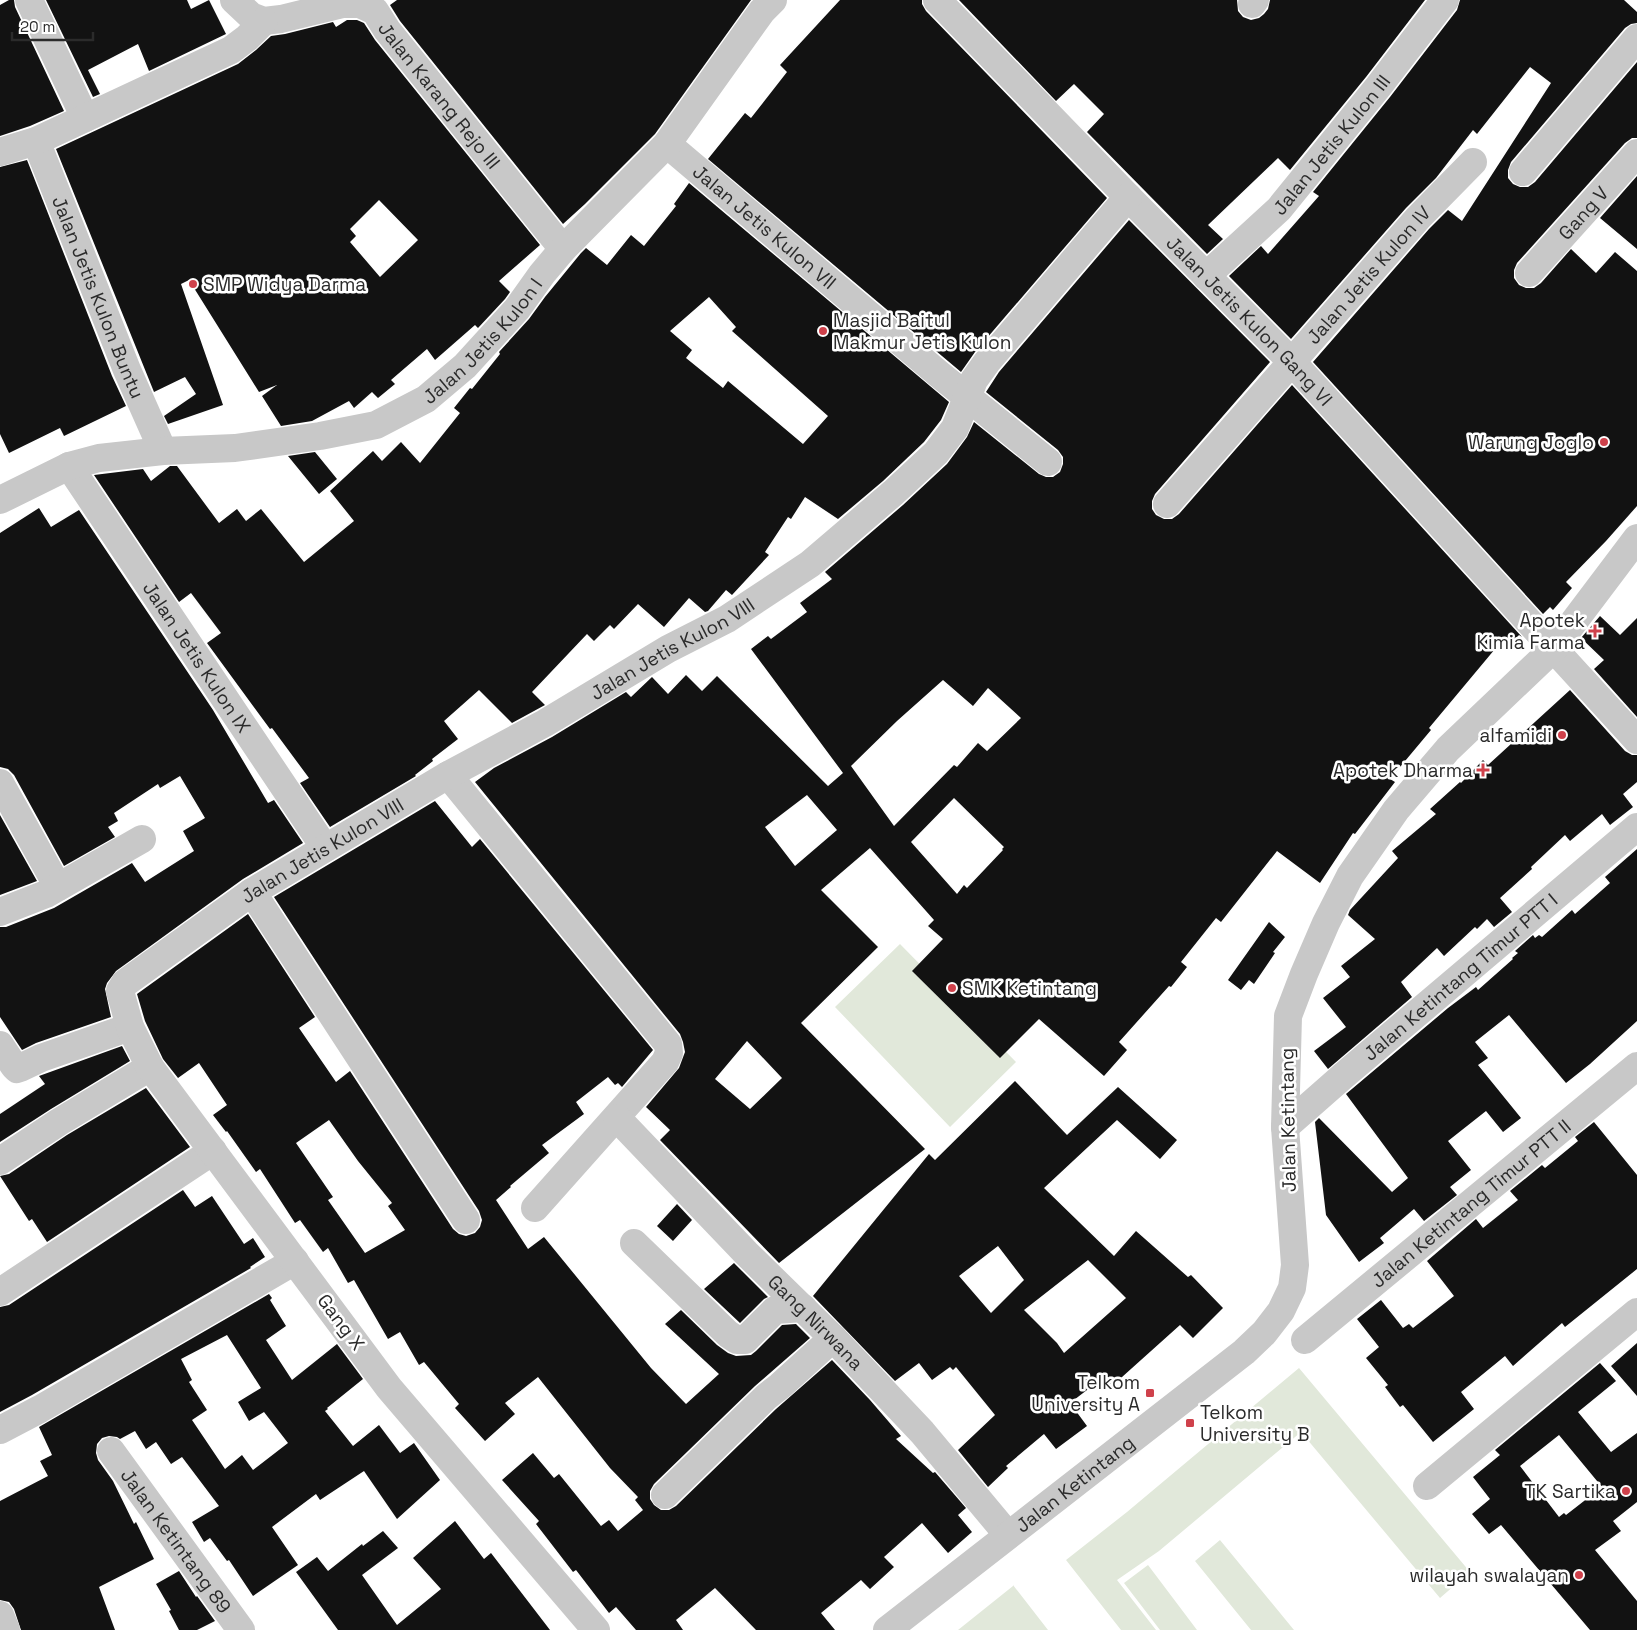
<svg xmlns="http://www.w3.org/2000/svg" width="1637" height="1630" font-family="'Space Grotesk',sans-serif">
<rect width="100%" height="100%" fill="#fff"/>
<path fill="#e1e8da" d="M900,944L1016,1062L950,1127L835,1007Z
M1299,1368L1470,1572L1440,1598L1301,1432L1159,1551L1117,1580L1156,1630H1121L1066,1560L1127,1512Z
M1220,1540L1294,1630H1251L1195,1561Z
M1148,1565L1197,1630H1160L1124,1583Z
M1013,1585L1048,1630H958L1013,1586Z"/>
<path fill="#121212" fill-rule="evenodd" d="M9,0H14L15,7L64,111L30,126L0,136V5Z
M46,0H187L191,9L209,0L226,34L149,71L138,44L88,70L100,94L93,97Z
M397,0H751L655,134L585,204L563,224L400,21L390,5Z
M840,0H922V4L926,11L1107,198L975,352L961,372L708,159L745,113L751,118L787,72L780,65Z
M959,0H1237L1238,11L1243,17L1251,20L1259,18L1264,14L1268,9L1270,0H1425L1366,77L1290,170L1278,158L1208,225L1223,239L1207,254L1087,132L1104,114L1074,84L1056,101Z
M1460,0H1624L1637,12V23L1631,24L1625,28L1511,162L1508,170V178L1513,184L1520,187H1528L1535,182L1637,62V138H1632L1625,143L1517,263L1514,270V278L1519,285L1526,288H1534L1541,283L1571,249L1596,273L1615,252L1637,271V506L1606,541L1566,582L1572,588L1553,610L1550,607L1543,614L1313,362L1429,229L1448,210L1462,221L1551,83L1530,67L1477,134L1473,130L1436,178L1406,208L1291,339L1229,276L1261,246L1268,254L1319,196L1313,192L1390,97L1457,10Z
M347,20H357L364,23L375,40L540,245L499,281L510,292L505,299L478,328L475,325L435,360L427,349L391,380L395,384L378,398L372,392L354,408L349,401L312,421L281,426L262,396L277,385L259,392L189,280L181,284L223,405L168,424L164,416L196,394L185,377L154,392L56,149L238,64L256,50L271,36L285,34L333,22L336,27ZM379,200L418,240L380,277L350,242L356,236L350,229Z
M27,160L112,376L126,406L64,436L60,428L9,453L0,434V167Z
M1637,176V249L1600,218Z
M689,183L949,402L941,420L924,442L883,481L838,519L805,497L791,519L788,517L765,552L769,555L732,595L726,590L708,611L705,612L689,598L664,627L638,604L614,629L610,625L594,641L587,634L532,692L545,705L512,723L479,690L444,721L458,739L432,759L433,761L415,775L416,776L330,827L300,783L309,778L272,728L270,729L207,643L221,633L191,593L179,602L94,475L143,469L151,481L170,466H177L219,523L237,509L246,521L261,509L304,562L354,521L330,491L373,451L382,461L401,442L420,463L460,413L454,408L470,388L472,389L500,354L499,352L529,319L545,297L581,253L586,248L607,265L631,235L644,246L676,206L674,204ZM709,297L736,327L732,331L828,416L803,444L728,381L723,388L686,358L692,350L670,331Z
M1129,220L1270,362L1155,494L1152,501V509L1156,515L1164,519H1172L1179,514L1292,385L1522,637L1519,635L1506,649L1500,643L1429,728L1431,730L1390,779L1395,782L1355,834L1353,833L1320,883L1277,851L1221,922L1216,918L1181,962L1187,967L1171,987L1169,986L1119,1042L1127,1050L1104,1076L1039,1019L1000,1058L912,971L943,939L928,926L934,920L870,848L821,890L878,947L801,1023L925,1149L779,1263L660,1140L670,1130L646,1107L679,1068L685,1052L683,1042L680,1034L475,782L494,768L552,737L626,692L631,697L652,677L668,694L686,675L702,691L717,676L828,786L843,773L751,649L768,636L771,639L807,612L800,603L832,579L825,572L903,505L947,464L967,437L974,422L1039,474L1046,477H1053L1060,472L1063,464V457L1058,450L986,392L999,372ZM943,680L973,706L988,688L1021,718L987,751L978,743L957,767L954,765L894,826L851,766L897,721ZM807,795L837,830L795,866L765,827ZM954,798L1004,847L1002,849L1003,850L967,888L964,885L957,894L911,842ZM747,1041L782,1078L750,1109L715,1079Z
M315,452L337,479L319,494L288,456Z
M39,508L51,527L79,510L213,710L268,803L274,800L303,843L243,879L116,971L107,983L105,989L111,1017L36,1043L22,1050L0,1017V927H6L54,908L132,863L145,882L194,851L183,831L205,818L180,776L160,788L158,784L114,813L118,821L108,827L115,837L64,866L14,775L8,769L0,767V533Z
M1600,616L1620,635L1637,618V717L1594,669L1604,660L1581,638Z
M1570,690L1625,751L1632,755H1637V782L1623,794L1633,807L1610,825L1602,814L1570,841L1565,835L1531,867L1532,869L1500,898L1512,912L1494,927L1487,919L1477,929L1475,927L1444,956L1437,948L1401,982L1412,997L1328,1069L1314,1051L1346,1027L1323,998L1350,977L1341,966L1375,939L1348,915L1350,910L1398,858L1392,851L1436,814L1430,809L1460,782L1461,783L1483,760L1488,765Z
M435,801L472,847L480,839L653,1050L622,1087L618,1083L615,1085L608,1077L576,1102L584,1114L542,1145L549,1153L510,1186L511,1187L496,1200L528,1249L544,1237L651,1368L686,1404L719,1374L665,1324L681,1310L717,1345L728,1353L736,1356L751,1355L756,1351L782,1325L796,1324L810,1338L755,1386L654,1484L650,1491V1499L654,1505L661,1510H669L676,1506L776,1409L832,1360L870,1400L901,1436L896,1439L933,1473L935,1472L966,1508L958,1515L972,1532L948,1553L922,1523L884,1557L894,1567L870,1589L861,1580L821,1613L835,1630H756L715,1588L676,1620L683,1630H636L616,1607L609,1613L576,1570L573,1572L536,1524L539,1521L502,1480L533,1453L554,1478L559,1474L601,1526L609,1520L618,1531L643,1510L635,1500L638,1497L610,1468L538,1377L505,1403L515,1414L485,1441L455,1408L459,1404L424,1362L419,1365L400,1332L388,1339L354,1280L348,1283L328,1248L323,1252L300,1220L295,1223L260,1169L256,1172L227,1131L226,1132L213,1115L227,1105L199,1063L178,1078L163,1059L145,1021L137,994L248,914L315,1017L299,1028L336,1082L350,1071L453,1229L459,1234L466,1236L475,1233L480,1227L482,1220L479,1211L274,897ZM329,1120L358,1161L392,1203L388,1206L405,1230L365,1253L328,1200L333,1197L296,1143Z
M0,815L37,881L0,895Z
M1637,849V1021L1590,1064L1566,1083L1509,1015L1475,1042L1488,1058L1478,1065L1521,1118L1503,1132L1486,1111L1448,1141L1471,1170L1450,1187L1457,1195L1424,1221L1414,1209L1380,1238L1384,1243L1359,1262L1326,1215L1315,1122L1319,1118L1392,1192L1408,1178L1346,1094L1448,1008L1476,987L1478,990L1513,959L1512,958L1518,953L1515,951L1533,935L1535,938L1539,935L1542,937L1572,910L1575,914L1610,883L1605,877Z
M1269,922L1285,937L1273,952L1275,953L1254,984L1249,980L1241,990L1228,980Z
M122,1046L130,1061L51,1109L0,1142V1114L45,1084L39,1076Z
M1015,1081L1067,1135L1118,1087L1177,1140L1160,1159L1117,1120L1044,1188L1114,1256L1136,1231L1188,1277L1191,1275L1223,1308L1193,1338L1180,1325L1112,1386L1104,1377L1070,1403L1087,1426L1056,1449L1044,1434L1006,1466L1008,1468L988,1487L958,1450L995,1415L956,1367L953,1370L950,1367L932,1380L919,1363L895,1381L813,1296L929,1154L935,1160ZM998,1246L1024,1280L991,1313L959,1276ZM1088,1260L1126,1298L1064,1353L1057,1343L1024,1310Z
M146,1088L190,1147L47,1242L32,1219L29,1221L0,1176L9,1174L67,1135Z
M1594,1122L1637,1175V1269L1565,1327L1562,1323L1513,1366L1505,1356L1461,1392L1474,1409L1433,1442L1403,1405L1400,1407L1385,1387L1388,1385L1366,1358L1379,1347L1357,1319L1381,1300L1403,1328L1409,1324L1413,1328L1454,1296L1427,1261L1476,1219L1483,1228L1518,1200L1510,1191L1542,1165L1545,1168L1578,1141L1575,1137Z
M183,1190L195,1207L212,1196L244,1244L253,1238L265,1257L250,1267L251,1268L32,1395L0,1412V1307L9,1305Z
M677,1204L692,1220L673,1241L657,1226Z
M734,1263L768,1297L764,1299L740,1323L704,1289Z
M269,1294L272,1298L270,1300L286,1326L266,1340L292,1380L337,1344L363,1379L327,1408L328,1409L325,1411L353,1446L379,1425L400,1453L414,1443L440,1480L397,1519L364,1471L320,1500L316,1494L272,1527L298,1565L253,1596L229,1560L227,1561L210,1538L204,1542L192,1522L219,1506L182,1457L171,1464L156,1442L146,1449L135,1431L120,1439L117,1437L109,1436L102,1438L97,1444L96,1453L98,1460L113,1481L134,1524L136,1522L154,1559L99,1587L115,1630H21L14,1609L9,1602L0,1600V1501L48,1476L40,1461L52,1455L39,1427ZM227,1335L261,1388L238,1402L249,1421L264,1412L288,1443L253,1470L242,1455L225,1469L192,1420L207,1410L189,1382L192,1380L181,1359Z
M1637,1343V1396L1611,1366Z
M1600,1363L1616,1381L1578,1412L1611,1452L1637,1433V1502L1613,1521L1621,1531L1595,1550L1637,1601V1630H1590L1501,1525L1489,1534L1472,1514L1490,1499L1473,1477L1500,1455L1495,1450ZM1559,1435L1602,1487L1566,1515L1564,1513L1559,1517L1520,1466Z
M455,1521L484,1559L491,1553L550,1630H338L296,1572L317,1557L328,1571L362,1544L363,1546L383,1531L398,1548L362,1575L397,1625L441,1589L413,1558Z
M179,1571L196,1597L197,1596L215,1621L197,1630H179L169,1611L171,1610L156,1584Z"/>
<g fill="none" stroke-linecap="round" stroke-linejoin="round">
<g stroke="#c8c8c8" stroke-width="28">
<path d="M29,0L85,118"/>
<path id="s1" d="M234,0L251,16L264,21L281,19L343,4H360L375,11L387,30L563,249"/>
<path id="s2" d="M937,0L1128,197L1292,362L1637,740"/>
<path d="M1252,4L1255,0"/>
<path id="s3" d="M36,141L127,370L163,451"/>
<path id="s4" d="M667,144L940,375L1048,462"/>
<path d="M0,152L36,141L231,50L247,38L264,21"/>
<path d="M1523,172L1637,38"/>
<path id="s5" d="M1529,273L1637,153"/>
<path id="s6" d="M1206,276L1279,209L1378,87L1445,0"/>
<path id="s7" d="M69,466L325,848"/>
<path id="s8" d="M0,500L69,466L99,458L163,451L235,448L320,436L376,425L426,399L465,366L517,309L542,274L563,249L667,144L762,11L773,0"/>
<path id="s9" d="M1167,504L1418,218L1473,162"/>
<path d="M448,775L668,1044L669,1053L665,1062L535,1208"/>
<path d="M0,783L58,887"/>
<path d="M252,892L466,1220"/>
<path d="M0,912L46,894L142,839"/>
<path d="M0,1045L14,1066L17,1069L20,1068L41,1058L130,1027"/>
<path id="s10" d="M617,1118L746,1253L833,1338L922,1432L1008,1535"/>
<path id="s11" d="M1285,1127L1343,1076L1637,827"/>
<path d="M0,1161L59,1122L150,1067"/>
<path d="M634,1243L728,1334L737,1340H745L775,1310L803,1308"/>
<path d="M0,1292L213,1151"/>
<path id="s12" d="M1305,1340L1637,1066"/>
<path d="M0,1430L40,1409L295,1261"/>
<path id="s13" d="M111,1451L241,1630"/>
<path d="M1427,1486L1637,1312"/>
<path d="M665,1495L766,1397L780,1386L833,1338"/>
<path d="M0,1615L6,1630"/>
<path id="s14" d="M596,1630L389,1388L150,1067L130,1027L120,991L125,983L252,892L448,775L545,723L668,649L727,619L810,564L893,493L936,453L955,428L974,380L987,362L1128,197"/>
<path id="s15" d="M887,1630L1244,1352L1264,1333L1281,1311L1292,1288L1295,1265L1285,1127L1288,1016L1304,974L1326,923L1350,876L1396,810L1448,749L1554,648L1637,538"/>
</g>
</g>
<g fill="#cf414b" stroke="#fff" stroke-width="2">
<circle cx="193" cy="284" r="5"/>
<circle cx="823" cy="331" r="5"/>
<circle cx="1604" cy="442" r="5"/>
<path d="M1592.5 623.5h5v5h5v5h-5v5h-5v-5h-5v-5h5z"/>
<circle cx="1562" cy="735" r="5"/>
<path d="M1480.5 762.5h5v5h5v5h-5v5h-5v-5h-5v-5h5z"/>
<circle cx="952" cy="988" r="5"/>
<rect x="1145" y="1388" width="10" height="10" rx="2.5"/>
<rect x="1185" y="1418" width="10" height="10" rx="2.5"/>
<circle cx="1626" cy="1491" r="5"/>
<circle cx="1579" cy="1575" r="5"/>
</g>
<g text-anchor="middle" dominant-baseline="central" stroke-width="5" stroke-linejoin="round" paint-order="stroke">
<g font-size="19" fill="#2b2b2b" stroke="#fff">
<text stroke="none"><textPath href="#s1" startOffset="258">Jalan Karang Rejo III</textPath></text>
<text stroke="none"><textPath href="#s6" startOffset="182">Jalan Jetis Kulon III</textPath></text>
<text stroke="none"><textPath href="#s5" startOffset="81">Gang V</textPath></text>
<text stroke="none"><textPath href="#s4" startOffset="128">Jalan Jetis Kulon VII</textPath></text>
<text stroke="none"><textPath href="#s9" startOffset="305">Jalan Jetis Kulon IV</textPath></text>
<text stroke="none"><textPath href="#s3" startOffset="168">Jalan Jetis Kulon Buntu</textPath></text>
<text stroke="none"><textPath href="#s2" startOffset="448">Jalan Jetis Kulon Gang VI</textPath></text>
<text stroke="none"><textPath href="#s8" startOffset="525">Jalan Jetis Kulon I</textPath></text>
<text stroke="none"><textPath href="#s14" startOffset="1452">Jalan Jetis Kulon VIII</textPath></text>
<text stroke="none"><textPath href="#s7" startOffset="230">Jalan Jetis Kulon IX</textPath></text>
<text stroke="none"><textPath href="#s14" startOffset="1048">Jalan Jetis Kulon VIII</textPath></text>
<text stroke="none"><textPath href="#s11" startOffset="231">Jalan Ketintang Timur PTT I</textPath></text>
<text transform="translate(1288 1120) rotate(-91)">Jalan Ketintang</text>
<text stroke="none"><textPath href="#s12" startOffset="215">Jalan Ketintang Timur PTT II</textPath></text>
<text transform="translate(341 1322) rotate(53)">Gang X</text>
<text stroke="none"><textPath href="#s10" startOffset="285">Gang Nirwana</textPath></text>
<text stroke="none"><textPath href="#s15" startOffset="238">Jalan Ketintang</textPath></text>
<text stroke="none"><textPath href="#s13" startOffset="111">Jalan Ketintang 89</textPath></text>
</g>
<g font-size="19" fill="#2b2b2b" stroke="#fff" text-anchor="end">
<text x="203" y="284" text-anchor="start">SMP Widya Darma</text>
<text x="833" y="320" text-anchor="start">Masjid Baitul<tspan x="833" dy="22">Makmur Jetis Kulon</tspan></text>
<text x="1594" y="442">Warung Joglo</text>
<text x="1585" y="620">Apotek<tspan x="1585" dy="22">Kimia Farma</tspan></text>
<text x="1552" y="735">alfamidi</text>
<text x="1473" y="770">Apotek Dharma</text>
<text x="962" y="988" text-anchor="start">SMK Ketintang</text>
<text x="1140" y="1382">Telkom<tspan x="1140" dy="22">University A</tspan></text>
<text x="1200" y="1412" text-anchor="start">Telkom<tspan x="1200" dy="22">University B</tspan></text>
<text x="1616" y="1491">TK Sartika</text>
<text x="1569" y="1575">wilayah swalayan</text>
</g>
</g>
<path d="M12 32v8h81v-8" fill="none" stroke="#2b2b2b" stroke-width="2.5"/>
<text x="20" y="32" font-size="15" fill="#2b2b2b" stroke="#ffffff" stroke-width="4" paint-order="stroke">20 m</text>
</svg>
